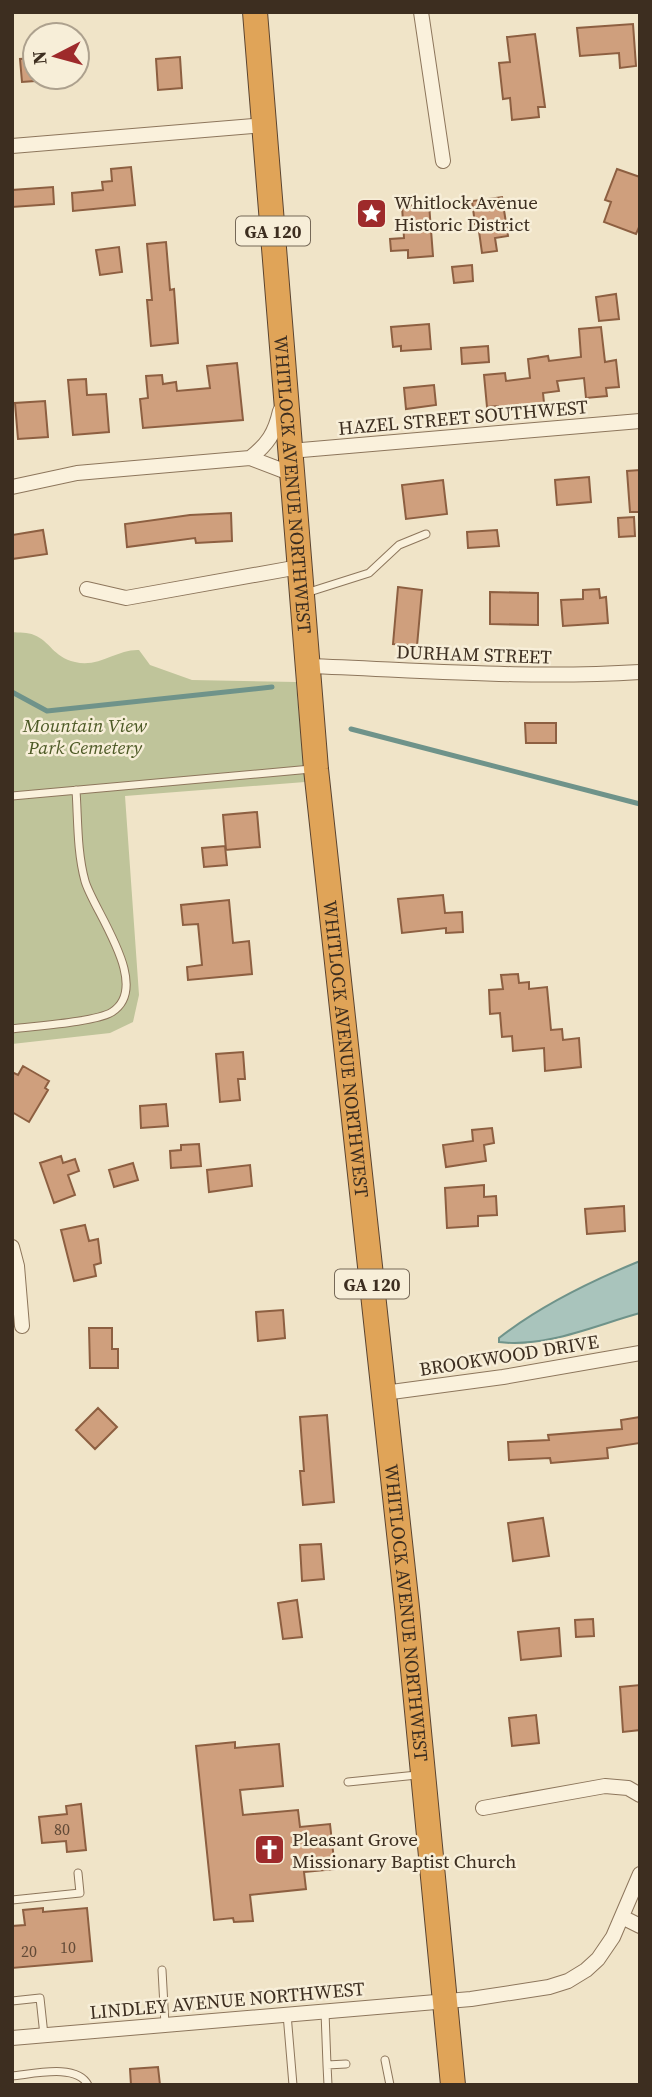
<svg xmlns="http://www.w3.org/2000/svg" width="652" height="2097" font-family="'Source Serif 4',serif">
<rect width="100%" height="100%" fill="#f0e4c8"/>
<path fill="#bfc49a" d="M12,632C19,633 28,632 34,635C50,641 53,657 75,662C99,668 117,649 139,650L150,665L192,680L296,682L305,782L125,796L139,995L133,1022L110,1033L12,1044Z"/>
<path fill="#a9c4bc" stroke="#6f938a" stroke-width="2" d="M640,1261V1313C596,1325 546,1348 499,1342V1338C541,1305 591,1281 640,1261Z"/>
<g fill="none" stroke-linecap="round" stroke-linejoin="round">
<path stroke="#6f938a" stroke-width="5" d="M12,692L47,711L272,687
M351,729L640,804"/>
</g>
<path fill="#cf9f7d" stroke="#8d5f41" stroke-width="2" d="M633,24L636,66L620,68L619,53L580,56L577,28Z
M535,34L545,107H538L539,117L512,120L510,98L503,99L499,63L510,62L507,37Z
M180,57L182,88L158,90L156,59Z
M35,58V81L22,82L20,59Z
M131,167L135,205L73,211L72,193L103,190L102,182L112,181L111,169Z
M617,169L640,177V225L636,234L604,222L611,202L605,200Z
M53,187L54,204L12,207V190Z
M502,197L508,236L495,238L497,251L482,253L478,224H475L472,201Z
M429,204L433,256L408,258V250L391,251L390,239L404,238L402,206Z
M166,242L170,290L174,289L178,343L151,346L147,300H152L147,244Z
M119,247L122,272L100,275L96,250Z
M472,265L473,281L454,283L452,267Z
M616,294L619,319L599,321L596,297Z
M429,324L431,349L401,351V346L393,347L391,327Z
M601,327L605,362L616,360L619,387L606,388L607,396L586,398L584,378L557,381L559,391L543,393L544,403L498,410V406L487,407L484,375L505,373L506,381L530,378L528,359L548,356L549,361L581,357L579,329Z
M488,346L489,362L462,364L461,348Z
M237,363L243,420L143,428L140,399L148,398L146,376L162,375L163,384L176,382L177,391L210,388L207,366Z
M86,379L87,395L106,394L109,432L73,435L68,380Z
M434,385L436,405L406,409L404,388Z
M45,401L48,437L18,439L15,403Z
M640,470V512H630L627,471Z
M589,477L591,502L557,505L555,480Z
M443,480L447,514L406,519L402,485Z
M231,513L232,541L196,543L195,538L127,547L125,524L190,515Z
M634,517L635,536L619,537L618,518Z
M43,530L47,554L12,559V535Z
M497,530L499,546L468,548L467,532Z
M398,587L422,590L417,646L393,644Z
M599,589L600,598L606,597L608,623L563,626L561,600L583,599V590Z
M490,592L538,593V625L490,624Z
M525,723H556V743H526Z
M257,812L260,847L226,850L223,815Z
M225,846L227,865L204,867L202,848Z
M443,895L445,913L462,912L463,932L446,933V928L402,933L398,899Z
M229,900L233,943L249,941L252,974L188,980L187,967L202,965L198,924L183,925L181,905Z
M518,974L519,983L529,982V989L547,987L551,1030L562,1029L563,1040L579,1038L581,1067L545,1071L544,1048L513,1051L512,1036L502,1037L500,1013L490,1014L489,990L503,989L501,975Z
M243,1052L245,1079H238L240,1100L220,1102L216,1054Z
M23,1066L49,1081L45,1088L48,1090L29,1122L12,1112V1072L18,1075Z
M166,1104L168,1126L141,1128L140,1106Z
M492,1128L494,1143L484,1145L486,1161L446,1167L443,1145L473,1141L472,1130Z
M199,1144L201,1166L171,1168L170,1151L181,1150V1145Z
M61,1156L63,1163L75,1159L79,1171L68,1175L75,1195L54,1203L40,1163Z
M133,1163L138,1180L114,1187L109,1170Z
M250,1165L252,1186L209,1192L207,1170Z
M484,1185V1197L496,1196L497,1215L478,1216V1226L447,1228L445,1188Z
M624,1206L625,1231L587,1234L585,1209Z
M85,1225L89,1241L98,1239L101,1263L94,1265L96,1276L74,1281L61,1230Z
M283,1310L285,1338L258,1341L256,1312Z
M89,1328H112V1349H118V1368H90Z
M98,1408L117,1427L95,1449L76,1430Z
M327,1415L334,1502L303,1505L300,1471H304L300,1417Z
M640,1417V1443L607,1448L608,1458L551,1463L550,1458L509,1460L508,1442L549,1440L548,1435L622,1429L621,1420Z
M543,1518L549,1556L513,1561L508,1523Z
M321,1544L324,1579L302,1581L300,1545Z
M297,1600L302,1637L283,1639L278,1603Z
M593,1619L594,1636L576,1637L575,1620Z
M559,1628L561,1656L521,1660L518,1632Z
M640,1685V1730L623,1732L620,1687Z
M536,1715L539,1743L512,1746L509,1718Z
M235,1742V1748L279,1744L283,1786L240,1790L243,1815L298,1810L300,1827L330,1824L335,1869L304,1872L306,1889L250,1895L253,1921L234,1922L233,1918L214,1920L196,1746Z
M81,1804L86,1850L67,1852L66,1841L42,1843L39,1817L67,1814L66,1806Z
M43,1908V1912L87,1908L92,1961L12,1968V1926L25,1925L23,1910Z
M158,2067L160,2085H131L130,2069Z"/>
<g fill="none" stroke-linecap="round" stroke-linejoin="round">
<defs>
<path id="lane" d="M306,593L369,573L399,545L426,534
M12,796L311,769
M12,1029C34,1026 96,1022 112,1012C153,986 93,910 85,881C77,852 78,820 76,790
M348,1782L417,1775
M12,1900L80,1893L78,1873
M162,1970L165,2025
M12,2001L40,1998L44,2035
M325,2012L327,2065L346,2064
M287,2014L293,2085
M385,2060L390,2085
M327,2065L328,2085
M12,2076C33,2074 77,2063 88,2085"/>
<path id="street" d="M421,12L443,161
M12,146L264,125
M290,451L640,421
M250,458C268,444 275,433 280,411
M12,487L77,473L250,458L292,474
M87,589L126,598L299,567
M308,666C420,670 526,679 640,672
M12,1247L17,1266L22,1326
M384,1393L503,1377L640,1353
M483,1808L605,1786L628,1788L640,1795
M622,1917L640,1926
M12,2038L471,1999L549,1987L568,1981L586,1970L598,1959L613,1937L640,1874"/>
<g id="highway">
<path id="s1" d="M255,12L316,769L407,1607L453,2085"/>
</g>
</defs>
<use href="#lane" stroke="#8d765c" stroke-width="9"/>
<use href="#street" stroke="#8d765c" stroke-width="16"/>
<use href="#highway" stroke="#5b4430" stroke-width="26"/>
<use href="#lane" stroke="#faf1dc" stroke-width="7"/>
<use href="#street" stroke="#faf1dc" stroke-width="14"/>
<use href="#highway" stroke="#e0a458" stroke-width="24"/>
</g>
<defs>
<symbol id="sight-square" viewBox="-11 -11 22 22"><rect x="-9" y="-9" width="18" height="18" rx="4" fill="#9e2a2b" stroke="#f7eed8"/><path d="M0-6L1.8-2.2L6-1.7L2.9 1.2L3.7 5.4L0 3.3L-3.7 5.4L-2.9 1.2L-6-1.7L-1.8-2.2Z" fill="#fff"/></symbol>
<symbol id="church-square" viewBox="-11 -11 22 22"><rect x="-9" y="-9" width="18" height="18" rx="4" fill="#9e2a2b" stroke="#f7eed8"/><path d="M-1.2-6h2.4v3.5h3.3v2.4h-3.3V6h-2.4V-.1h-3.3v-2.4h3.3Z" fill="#fff"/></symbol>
</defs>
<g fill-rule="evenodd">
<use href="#sight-square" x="354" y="196" width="35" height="35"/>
<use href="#church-square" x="252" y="1832" width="35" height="35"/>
</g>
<g text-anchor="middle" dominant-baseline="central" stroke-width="5" stroke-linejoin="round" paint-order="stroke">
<g font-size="16" fill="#624a37">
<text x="62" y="1829">80</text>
<text x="68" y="1947">10</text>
<text x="29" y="1951">20</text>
</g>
<g fill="#f7eed8" stroke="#756857" stroke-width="2">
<rect x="236" y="216.5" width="74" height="29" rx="5"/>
<rect x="335" y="1269.5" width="74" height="29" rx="5"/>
</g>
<g font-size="18" font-weight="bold" fill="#3d2e20">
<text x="273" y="231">GA 120</text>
<text x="372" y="1284">GA 120</text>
</g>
<g font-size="19" fill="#3d2e20" stroke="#f7eed8" text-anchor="start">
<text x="394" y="202">Whitlock Avenue<tspan x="394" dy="22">Historic District</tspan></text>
<text x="292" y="1839">Pleasant Grove<tspan x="292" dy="22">Missionary Baptist Church</tspan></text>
</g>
<g font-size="19" fill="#3d2e20" stroke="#f7eed8">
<text transform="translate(463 417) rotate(-5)">HAZEL STREET SOUTHWEST</text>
<text stroke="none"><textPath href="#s1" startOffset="474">WHITLOCK AVENUE NORTHWEST</textPath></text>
<text transform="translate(474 654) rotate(2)">DURHAM STREET</text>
<text stroke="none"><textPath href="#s1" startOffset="1041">WHITLOCK AVENUE NORTHWEST</textPath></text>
<text transform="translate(509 1355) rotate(-9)">BROOKWOOD DRIVE</text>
<text stroke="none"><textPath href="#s1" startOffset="1608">WHITLOCK AVENUE NORTHWEST</textPath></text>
<text transform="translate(227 2000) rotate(-5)">LINDLEY AVENUE NORTHWEST</text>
</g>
<g font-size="19" font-style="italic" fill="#4d5a26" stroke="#f7eed8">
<text x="85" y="725">Mountain View<tspan x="85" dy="22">Park Cemetery</tspan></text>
</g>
</g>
<rect width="652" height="2097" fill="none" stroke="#3d2e20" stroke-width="28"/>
<g transform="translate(56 56) rotate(264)"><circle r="33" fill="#f7eed8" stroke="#ada18e" stroke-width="2"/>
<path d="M0-5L12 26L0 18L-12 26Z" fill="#9e2a2b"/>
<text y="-10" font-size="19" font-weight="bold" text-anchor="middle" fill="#3d2e20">N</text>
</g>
</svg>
